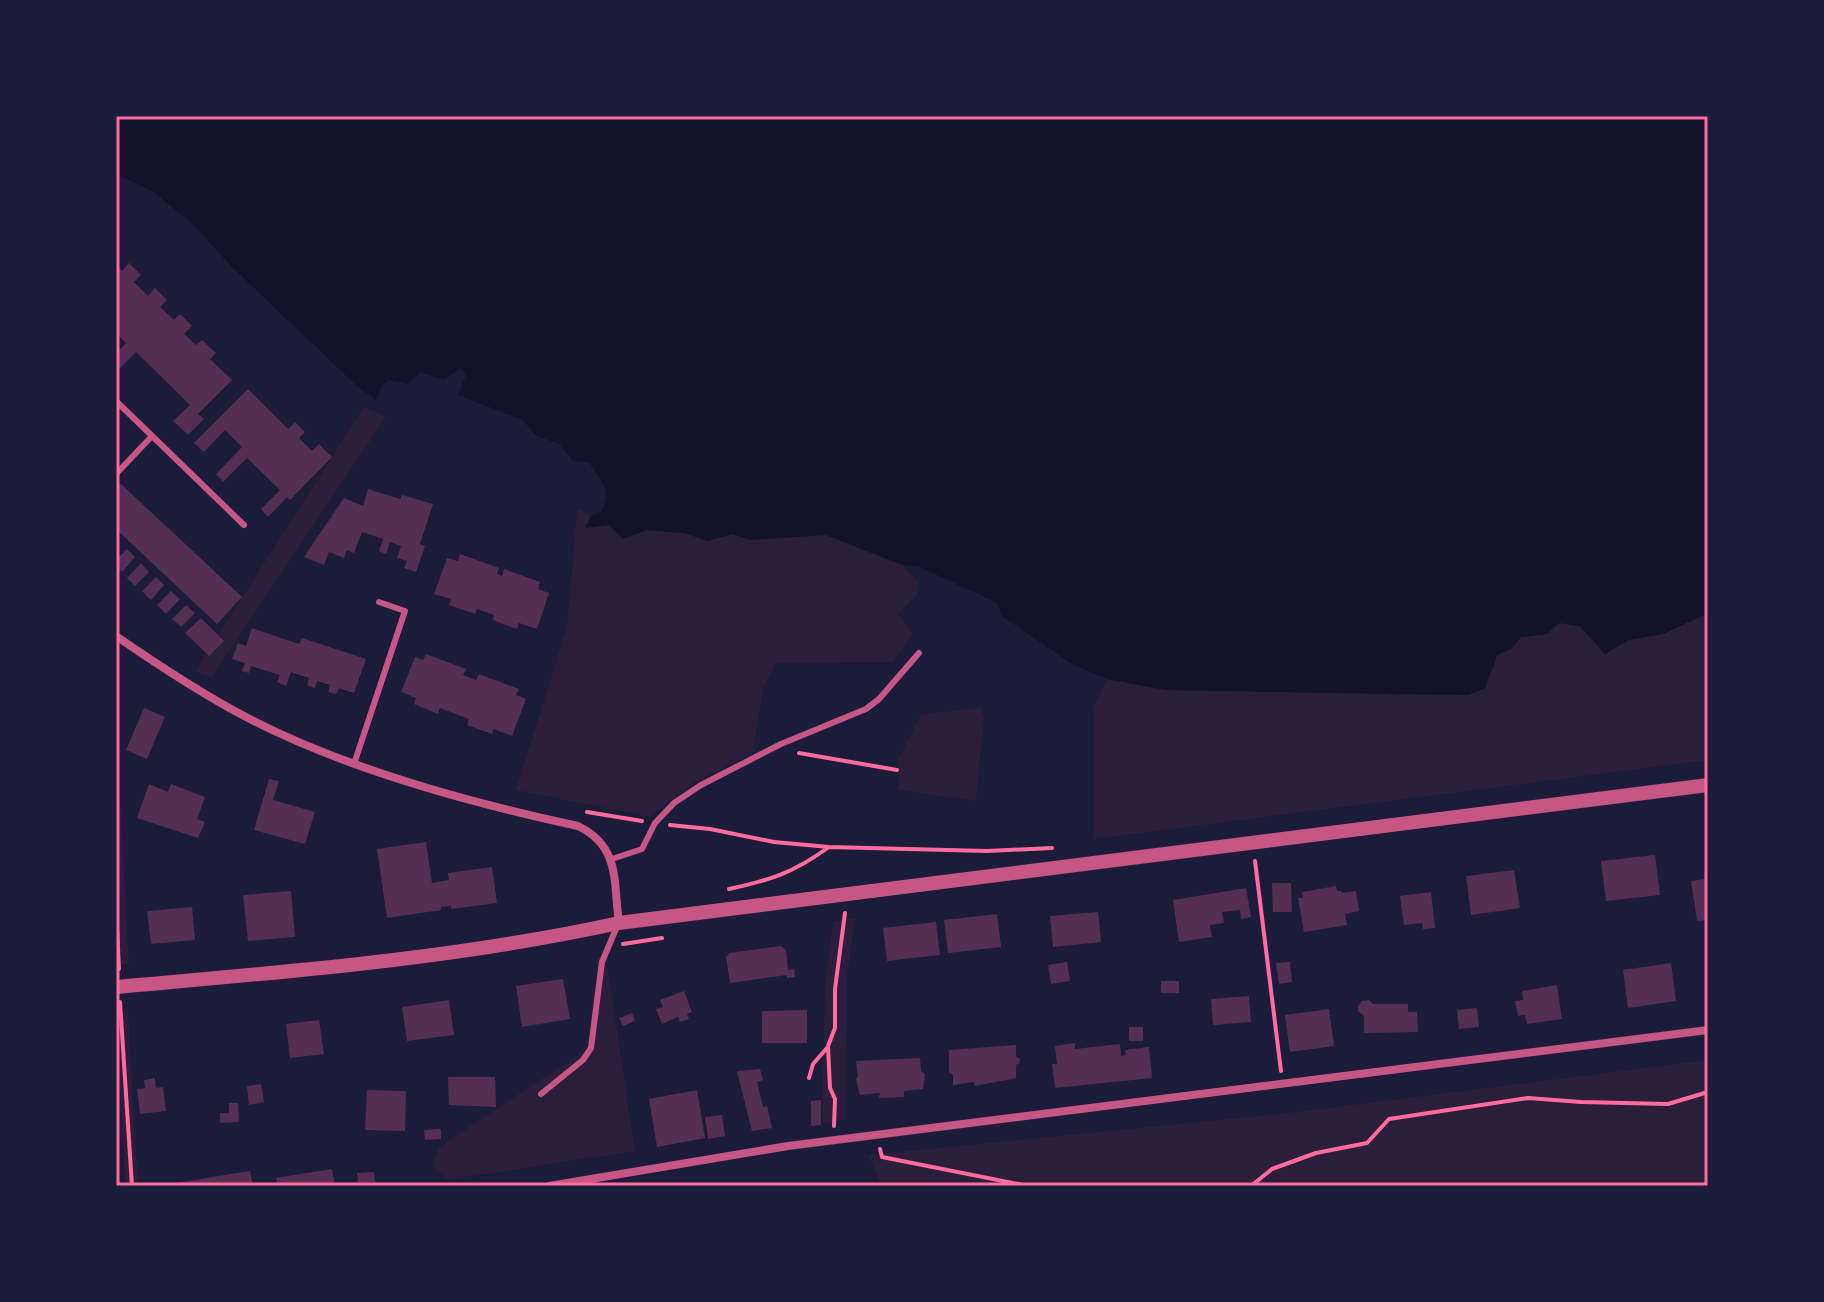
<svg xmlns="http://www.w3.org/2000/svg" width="1824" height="1302" font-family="'Source Sans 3',sans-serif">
<rect width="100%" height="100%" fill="#1b1b3a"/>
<path fill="#2a1e3b" d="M364,407L386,417L211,678L195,671Z
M577,508L591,516L585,527L609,525L623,539L646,530L685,533L707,541L733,534L750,540L826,535L903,566L918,581L917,595L898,613L913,634L893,662L776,663L763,688L753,753L692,784L650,817L516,790L567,627Z
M1708,613V760L1094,839V707L1107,679L1167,690L1438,695L1493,670L1497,655L1511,649L1521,637L1547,634L1559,623L1579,626L1605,654L1628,640L1663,634Z
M981,708L984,719L976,801L899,790V758L921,714Z
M116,727L129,964L116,965Z
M855,918L847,976L846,1120L822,1123L825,983L833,922Z
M598,957H606L635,1151L447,1180L432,1166L439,1147L587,1049Z
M128,1010L138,1186H125L116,1016Z
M1708,1060V1186H882L868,1155L1296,1112Z"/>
<path fill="#12122b" d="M116,116H1708V613L1663,634L1628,640L1605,654L1580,626L1559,623L1547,634L1521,637L1511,649L1497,655L1485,688L1468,695L1166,690L1107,679L1072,664L1002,616L997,603L918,566L903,565L826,535L750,540L733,534L707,541L685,533L647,530L623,539L609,525L585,528L591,516L601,512C613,488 601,484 590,463L572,460L559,444L535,435L523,420L458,395L466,375L461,367L444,380L420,372L408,384L389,380L381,386L377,400L358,387L232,267L193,224L151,190L116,174Z"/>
<path fill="#542f53" d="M129,263L141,275L134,282L148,296L155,288L167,300L160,307L174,320L180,314L192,326L184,334L196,345L202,340L216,353L210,359L232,380L198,414L204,419L188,435L173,421L190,405L136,352L116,372V354L126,343L116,333V264L122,271Z
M248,389L288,429L295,422L305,432L299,438L312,451L319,444L332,457L290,500L287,497L268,517L261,509L280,490L247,458L223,482L216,474L242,447L225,430L204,452L194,443Z
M121,484L242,597L217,624L116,529V489Z
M368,489L400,499L402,495L433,504L420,544L425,546L416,572L404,568L407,561L397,558L401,546L390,542L386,554L379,551L383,539L362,532L354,553L347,550L344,558L329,552L324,565L304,557L344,498L363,506Z
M127,549L135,557L122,572L116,566V560Z
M460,554L499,568L497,574L502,576L504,569L540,582L538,589L549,593L537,629L519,623L517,629L493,620L494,615L477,609L475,614L449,605L451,599L434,594L447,558L458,561Z
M141,563L149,572L135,586L127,578Z
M156,577L164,585L151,600L142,591Z
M171,591L180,599L166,614L157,605Z
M186,605L195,613L181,627L172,619Z
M201,618L224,641L209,656L185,633Z
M252,628L299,644L302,638L366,659L354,693L339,688L336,694L328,692L330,685L317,681L315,688L307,685L309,678L291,672L286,686L277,682L280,675L251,666L249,673L242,671L245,663L232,659L238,643L246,646Z
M426,654L466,669L463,675L476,680L479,674L519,689L516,695L526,699L512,736L494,729L492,734L467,725L469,719L440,708L438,714L414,704L416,698L401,692L415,657L423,660Z
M144,708L165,717L147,759L126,750Z
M269,779L279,781L273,800L315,812L305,844L254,830Z
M149,784L168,792L171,784L205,797L197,819L205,822L198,838L137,818Z
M426,842L432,883L449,880L448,873L492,867L497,903L451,909V906L441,907V910L387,918L377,849Z
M1655,855L1660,895L1606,901L1601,861Z
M1514,870L1520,908L1471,915L1466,876Z
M1708,871V920L1697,921L1691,881L1705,879L1704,872Z
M1272,883H1291L1292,912H1273Z
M1336,886L1337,891H1341L1342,893L1356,891L1359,911L1345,914L1347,925L1304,932L1298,898H1303L1302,892Z
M1246,888L1251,917L1241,919L1240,910L1222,912L1224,923L1210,925L1212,937L1179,942L1173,900Z
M291,891L295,937L248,941L243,895Z
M1431,892L1435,928L1423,929L1422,923L1404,925L1400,896Z
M192,907L195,940L151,944L147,911Z
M1098,912L1101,942L1053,947L1050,916Z
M997,914L1001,947L948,953L944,920Z
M936,922L940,955L887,961L883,928Z
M781,946L786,950L788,970L794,969L795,977L787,978V975L730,983L726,957L730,953Z
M1067,962L1070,981L1051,984L1048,965Z
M1290,962L1292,982L1279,984L1276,963Z
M1671,963L1676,1001L1628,1008L1623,970Z
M563,979L570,1019L522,1027L516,986Z
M1161,981H1179V993H1161Z
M1557,985L1562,1019L1527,1024L1525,1015L1518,1016L1515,1001L1523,1000L1522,991Z
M684,991L692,1012L687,1014L689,1019L680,1022L678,1017L662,1024L656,1009L663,1007L660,1000Z
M1249,996L1251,1022L1213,1025L1211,999Z
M449,1000L454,1035L407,1041L402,1007Z
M1369,1000L1373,1004H1408V1012H1417L1418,1032L1364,1033V1016L1358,1011V1006L1362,1001Z
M1477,1008L1479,1027L1459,1029L1457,1010Z
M1329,1009L1334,1046L1290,1052L1285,1015Z
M807,1010V1043H762V1011Z
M632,1013L635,1021L623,1026L619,1018Z
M319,1020L324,1054L290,1058L286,1024Z
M1129,1027H1143V1041H1129Z
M1075,1043V1049L1120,1044L1121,1056L1126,1055L1125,1050L1149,1047L1152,1078L1055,1088L1052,1064H1057L1055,1046Z
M1016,1045V1056L1020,1059L1019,1063L1016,1065V1078L975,1086L974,1082L953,1085V1075L949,1072V1050Z
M920,1058L921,1071L925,1074L923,1089L904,1091V1097L879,1098L880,1093L860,1095L856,1079L858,1076L856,1061Z
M760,1069L763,1080L757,1082L763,1107L767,1106L772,1128L752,1131L737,1071Z
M448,1077H495L496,1107L449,1105Z
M155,1078L156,1088L163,1087L166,1111L140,1114L137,1089L145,1088L144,1080Z
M261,1084L264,1102L249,1105L247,1086Z
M367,1090L406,1091L405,1131L365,1130Z
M697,1090L705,1138L657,1147L649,1099Z
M821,1100V1125L811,1126V1101Z
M229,1103H238L239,1122L220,1123V1113H229Z
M722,1115L725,1136L708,1139L705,1117Z
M441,1129V1139L425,1140L424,1130Z
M332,1169L335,1186H278L276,1178Z
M250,1171L253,1186H169V1184Z
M374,1172L375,1182L358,1183L357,1173Z"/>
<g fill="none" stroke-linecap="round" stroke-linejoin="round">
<path stroke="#ff6b9d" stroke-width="4" d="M799,753L897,770
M587,812L642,821
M670,825L710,829L774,842L829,847L987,851L1052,848
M1255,861L1281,1071
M729,889C771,880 793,873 829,847
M116,908L119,969
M623,944L662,938
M120,1002L132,1186
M809,1078L813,1064L827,1048
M834,1126L835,1099L830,1088L828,1046L835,1028V989L845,913
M880,1149L882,1157L1028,1186
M1156,1186H1190
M1251,1186L1272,1169L1316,1153L1367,1143L1389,1119L1528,1098L1581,1102L1668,1104L1708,1092"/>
<path stroke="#c65784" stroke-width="6" d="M116,401L244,525
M116,474L152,436
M354,764L405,611L379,602
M612,859L642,849L655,823L674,803L701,785L781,744L866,709L879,699L919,653
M541,1094L583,1060L591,1048L602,962L618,924"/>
<path stroke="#c65784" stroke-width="8" d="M116,636C158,665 200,693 246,717C343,768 471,803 578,826C621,847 613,882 619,923
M549,1186L788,1146L1708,1030"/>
<path stroke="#c65784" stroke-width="14" d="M116,987C283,972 454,959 619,923L1708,785"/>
</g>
<rect width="1824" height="1302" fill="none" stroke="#1b1b3a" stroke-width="236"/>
<rect x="118" y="118" width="1588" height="1066" fill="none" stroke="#ff6b9d" stroke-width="3"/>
</svg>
